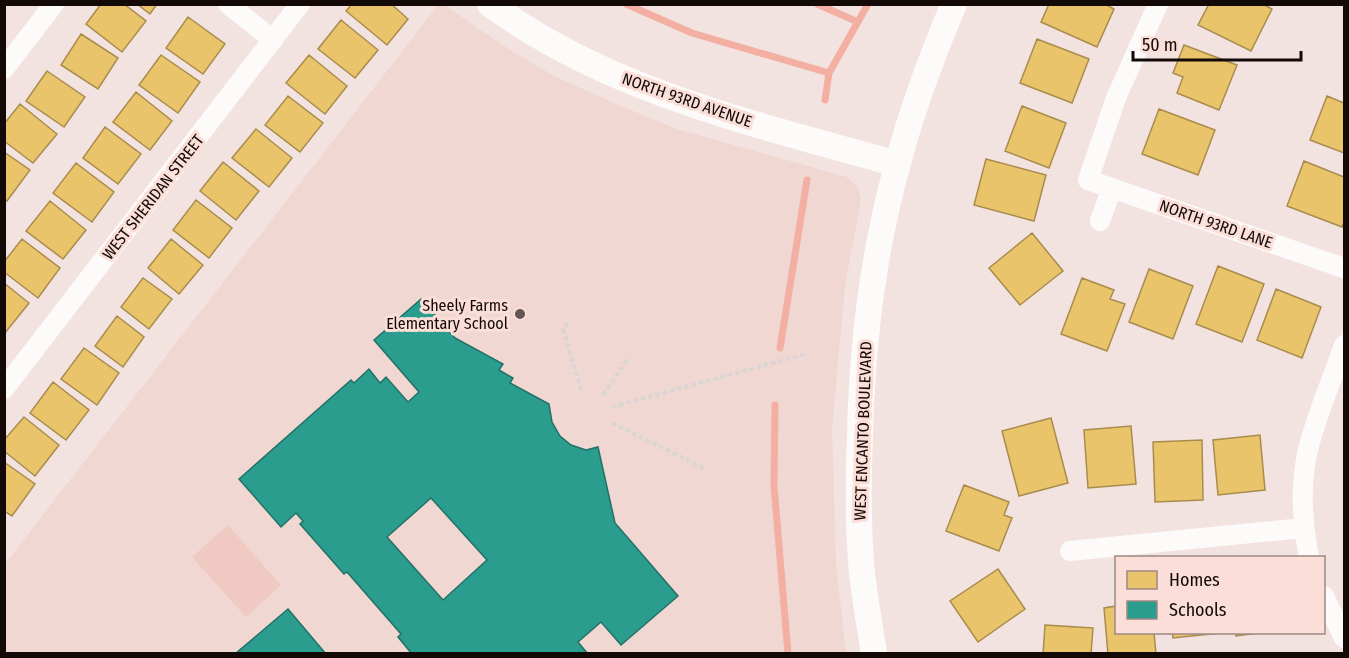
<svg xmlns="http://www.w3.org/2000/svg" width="1349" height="658" font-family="'Fira Sans Condensed',sans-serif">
<rect width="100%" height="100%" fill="#f3e3e0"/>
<path fill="#f1d7d1" d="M438,5H444L512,51L556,77L619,105L677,129L847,177L858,187L861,200L845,286L832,429L836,564L846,653H5L4,565Z"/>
<path fill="#f0cac2" d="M228,525L281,585L246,617L192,557Z"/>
<path fill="#e9c46a" stroke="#a98c4d" stroke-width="1.5" d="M101,4H124L146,21L122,52L86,24Z
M137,4H157L150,14Z
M352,4H391L408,19L387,45L346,11Z
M1049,4H1105L1114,9L1097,47L1041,22Z
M1209,4H1263L1272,9L1251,51L1198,25Z
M188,17L225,44L203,74L166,48Z
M341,20L378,50L355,78L318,49Z
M81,34L118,58L98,89L61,65Z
M1037,39L1089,59L1072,103L1020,83Z
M1184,45L1237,65L1219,110L1177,93L1183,77L1173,73Z
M161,55L200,82L178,113L139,85Z
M309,55L347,86L325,114L286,83Z
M47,71L85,97L64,127L26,101Z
M136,92L172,121L150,150L113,122Z
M288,96L323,123L300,152L265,125Z
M1327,96L1344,103V153L1310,140Z
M20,104L57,134L33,163L4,141V124Z
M1022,106L1066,123L1049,168L1005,151Z
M1159,109L1215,130L1198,175L1142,154Z
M105,127L141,154L118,184L83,158Z
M256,129L292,158L269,187L232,158Z
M4,152L30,170L7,201L4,199Z
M986,159L1046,175L1034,221L974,205Z
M1304,161L1344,177V222L1342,227L1287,206Z
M223,162L259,191L236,220L200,191Z
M76,163L114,192L92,222L53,193Z
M196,200L232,228L209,258L173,230Z
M50,201L86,230L63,259L26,231Z
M1032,233L1063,271L1020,305L989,268Z
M22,239L60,268L38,298L4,272V262Z
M171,239L203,265L179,294L148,268Z
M1218,266L1264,284L1242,342L1196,324Z
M1149,269L1193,286L1173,339L1129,322Z
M143,278L172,299L149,329L121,307Z
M1082,278L1114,290L1110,299L1125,304L1107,351L1061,334Z
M4,283L29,303L5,333L4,332Z
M1276,289L1321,307L1302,358L1257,340Z
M117,316L144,337L123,367L95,346Z
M84,348L119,373L97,405L61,379Z
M53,382L89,410L66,440L30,413Z
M24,417L59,445L35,476L4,451V440Z
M1051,418L1068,483L1019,496L1002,431Z
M1131,426L1136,484L1088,488L1084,430Z
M1260,435L1265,490L1218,495L1213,440Z
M1202,440L1203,500L1155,502L1153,442Z
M4,462L35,484L12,516L4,511Z
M964,485L1009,502L1004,515L1012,518L999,551L946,531Z
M998,569L1025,609L978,642L950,601Z
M1116,606V632H1154L1156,654H1108L1104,608Z
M1045,625L1093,628L1091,654H1043Z
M1172,632H1220V633L1173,638Z
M1235,632H1266L1236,636Z"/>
<path fill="#2a9d8f" stroke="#237166" stroke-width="1.5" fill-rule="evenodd" d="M421,299L455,338L503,364L499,370L513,378L510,383L549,404L552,422L560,436L571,445L586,450L598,447L615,523L678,596L621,645L601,622L578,642L588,654H412L398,637L401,634L347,572L344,574L300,524L303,521L296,513L281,527L239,479L351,380L354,383L369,369L380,383L386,377L408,402L419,392L374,340ZM431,498L487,560L443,600L387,537Z
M288,609L326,654H235Z"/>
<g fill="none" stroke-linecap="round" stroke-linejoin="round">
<path stroke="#f2afa2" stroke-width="7" d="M626,4L692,33L829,73
M817,4L858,22
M825,100L829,73L868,4
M780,348L807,180
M775,405L774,486L788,654"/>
<path stroke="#dad5d5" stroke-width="4" stroke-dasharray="4.5 3" stroke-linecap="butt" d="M568,323L563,329L582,393
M603,395L629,357
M612,407L806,354
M612,423L704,468"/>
<path stroke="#fdfbfa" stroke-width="20" d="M228,4L273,40
M1158,4L1116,98L1088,180L1344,268
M4,69L54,4
M1100,221L1112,188
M4,389L300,4
M1070,551L1303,528
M1309,558C1302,519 1299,480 1310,442C1319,409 1333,377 1344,345
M1324,596L1344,638"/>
<path stroke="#fdfbfa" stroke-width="26" d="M490,4C610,92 756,124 897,164
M874,654C870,627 865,600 862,573C858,528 858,481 860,436C862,344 873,252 898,163C912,109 932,56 954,4"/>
</g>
<circle fill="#615654" stroke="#fbded8" stroke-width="2" cx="520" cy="314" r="6"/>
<g text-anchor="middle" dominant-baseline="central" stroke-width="6" stroke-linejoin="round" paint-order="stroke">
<g font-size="16" fill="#130a08" stroke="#fbded8">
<text transform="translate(687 100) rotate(19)">NORTH 93RD AVENUE</text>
<text transform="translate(153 197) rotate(-52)">WEST SHERIDAN STREET</text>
<text transform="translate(1216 224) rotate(19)">NORTH 93RD LANE</text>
<text transform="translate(863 431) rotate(-88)">WEST ENCANTO BOULEVARD</text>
</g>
<g font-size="16" fill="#130a08" stroke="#fbded8" text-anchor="end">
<text x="508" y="305">Sheely Farms<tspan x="508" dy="18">Elementary School</tspan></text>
</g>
</g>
<rect width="1349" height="658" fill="none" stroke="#130a08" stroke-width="12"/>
<rect x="1115" y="556" width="210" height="78" fill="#fbded8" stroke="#9e8985" stroke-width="1.5"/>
<rect x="1127" y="571" width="30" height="18" fill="#e9c46a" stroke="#9e8985" stroke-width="1.5"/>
<text x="1169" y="586" font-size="18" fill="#130a08">Homes</text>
<rect x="1127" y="601" width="30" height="18" fill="#2a9d8f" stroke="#9e8985" stroke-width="1.5"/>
<text x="1169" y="616" font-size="18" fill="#130a08">Schools</text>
<path d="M1133 51v9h168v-9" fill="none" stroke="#130a08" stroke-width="3"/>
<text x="1142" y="51" font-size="18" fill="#130a08" stroke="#fbded8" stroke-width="4.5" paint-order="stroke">50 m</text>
</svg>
